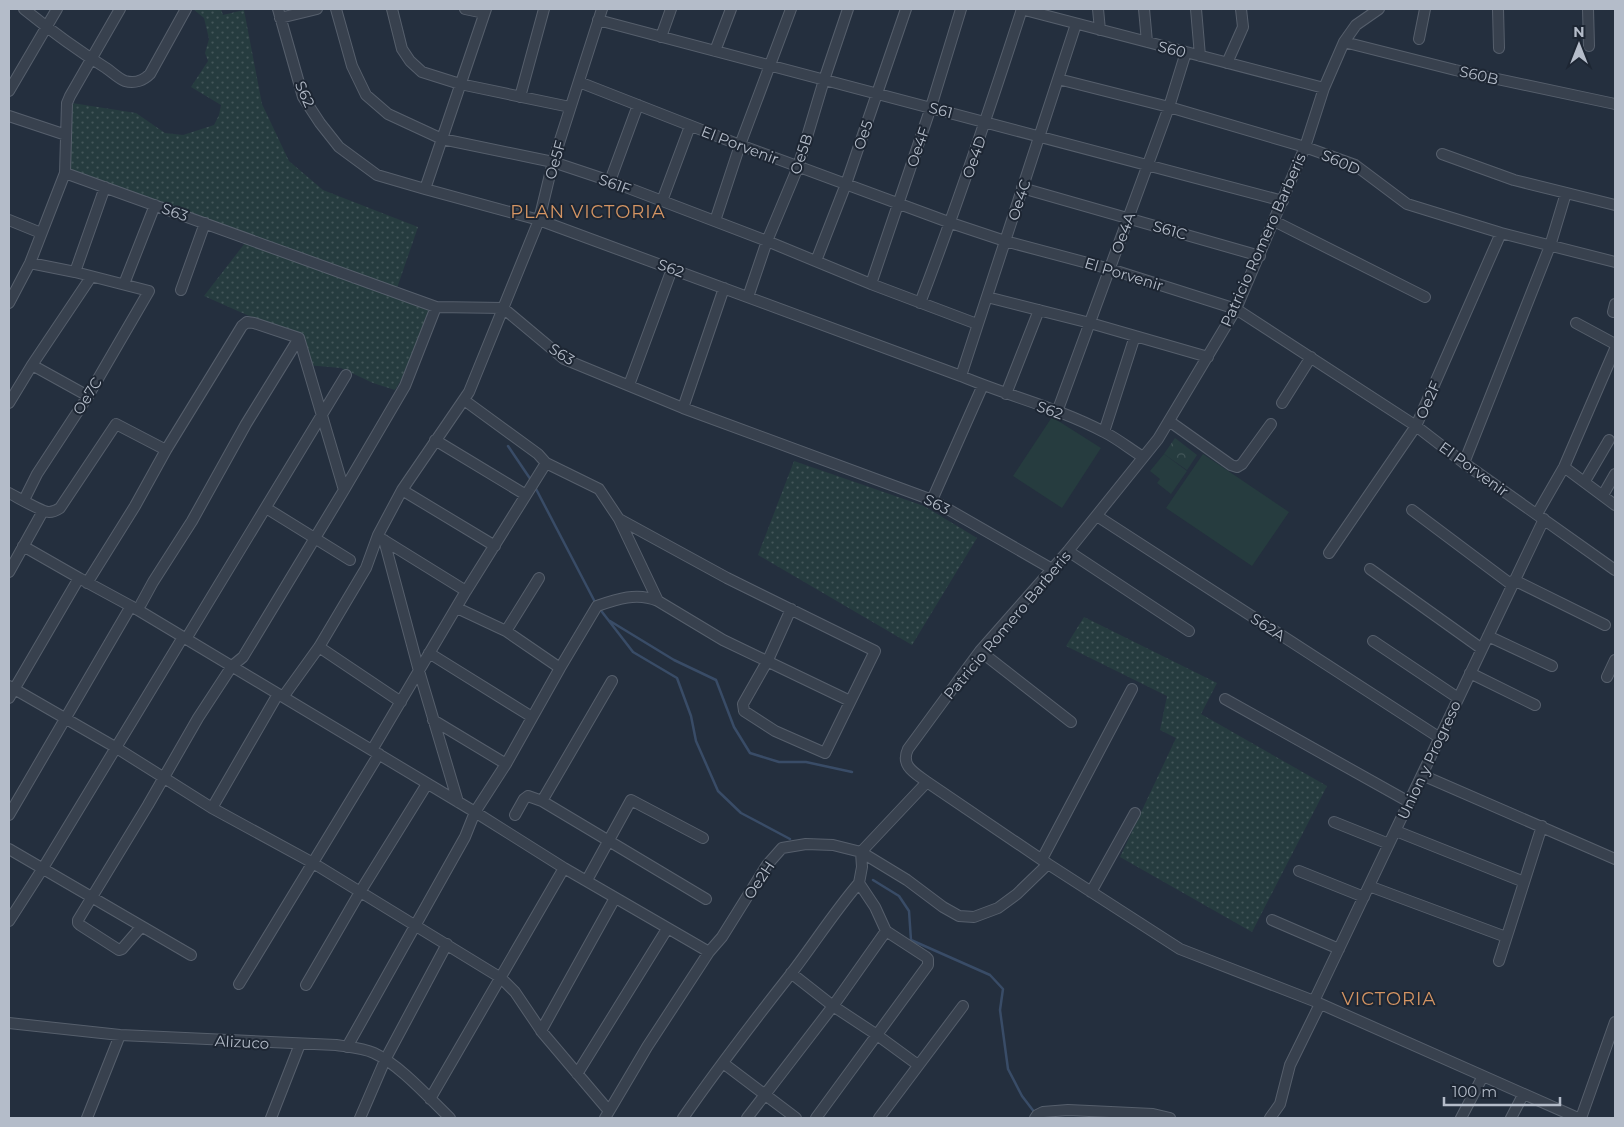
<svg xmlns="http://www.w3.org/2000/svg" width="1624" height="1127" font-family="Montserrat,sans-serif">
<defs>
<pattern id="grass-dots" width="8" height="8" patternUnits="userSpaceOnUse" patternTransform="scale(1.25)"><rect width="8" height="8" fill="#263c3f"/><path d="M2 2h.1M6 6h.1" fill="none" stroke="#435659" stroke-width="1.8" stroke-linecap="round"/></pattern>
<pattern id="park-crowns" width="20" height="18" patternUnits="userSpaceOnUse" patternTransform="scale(1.25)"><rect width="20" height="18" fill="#263c3f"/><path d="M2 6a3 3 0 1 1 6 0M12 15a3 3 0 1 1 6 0" fill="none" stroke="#435659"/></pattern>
</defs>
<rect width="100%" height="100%" fill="#242f3e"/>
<path fill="url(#grass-dots)" d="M193,9H221L223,15L244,10L262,104L289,161L323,190L418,227L397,288L69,169L72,103L136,113L165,133L183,135L214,125L219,115L221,105L191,87L208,61L205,53L209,39L204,18Z
M245,243L431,309L401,380L395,390L373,383L341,368L306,365L299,338L204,296Z
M794,461L924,506L977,538L912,645L758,555Z
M1084,617L1217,683L1201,714L1327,786L1252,932L1120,857L1176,738L1160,730L1167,696L1066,646Z"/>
<path fill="url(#park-crowns)" d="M1175,438L1197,455L1187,470L1164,454Z"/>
<path fill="#263c3f" d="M1052,417L1101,448L1062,508L1013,476Z
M1164,454L1187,471L1171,494L1157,483L1160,479L1150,471Z
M1203,454L1289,512L1252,566L1166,508Z"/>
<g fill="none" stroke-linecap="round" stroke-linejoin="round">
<path stroke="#394c67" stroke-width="2.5" d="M508,446L531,480
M535,487L596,604
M599,608L633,652L677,678L691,716L696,741L718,791L741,813L790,839
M610,621L674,660L716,680L734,727L750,753L779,762H806L852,772
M873,880L899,896L909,911L911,940L990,975L1003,989L1000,1010L1008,1069L1022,1096L1035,1113
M1044,1117L1053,1118"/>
<defs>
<path id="minor" d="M24,9C50,30 77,50 106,68C112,72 119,79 125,81C135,84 144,80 150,74L186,9
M278,9L303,97L320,123L339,147L377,175L425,189L539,220L961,376C1008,396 1059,408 1104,432C1118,439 1130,449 1143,457
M336,9L352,66L366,95L388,114L442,139L553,162L610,181L767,241L871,284L977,324
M392,9L402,49L410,61L422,72L460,84L570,107
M465,9L484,13
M1021,9L1324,88
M1098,9L1100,30
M1144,9L1147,42
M1196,9L1200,56
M1379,9L1356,25L1344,42L1324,88L1305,147L1236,309L1158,439L1068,551L980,651L908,749C900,766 915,773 927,782L1048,864L1180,949L1314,1001L1578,1118
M1498,9L1499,48
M1588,9L1589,46
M280,18L317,9
M598,20L1283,201
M661,37L671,9
M1419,39L1425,9
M1344,42L1455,70L1615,104
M715,51L731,9
M1227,63L1243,27L1241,9
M1058,79L1169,107L1305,147L1355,165L1407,204L1501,233L1615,262
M579,82L740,145L951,223L1005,241L1110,269L1236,309L1416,426L1464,463L1615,570
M9,91L57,9
M520,97L544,9
M9,116L66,135
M1442,154L1514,180L1615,205
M65,173L436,307L503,308L564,359L683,408L932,500L1052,569
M610,181L638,105
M1022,188L1260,256
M425,189L486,9
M662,201L690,126
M9,220L41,233
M715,221L740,145L791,9
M1274,221L1425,297
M816,261L846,184L906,9
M75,272L105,187
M124,284L155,205
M871,284L931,107L961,9
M181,290L205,223
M748,297L767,241L798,167L824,80L848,9
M987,297L1090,323L1208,357
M9,303L30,263L65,173L67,103L70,96L120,9
M920,303C957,206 990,108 1022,9
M1613,312L1615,304
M1576,323L1615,344
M299,338L344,490
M32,365L88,396
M961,376L1076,24
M629,385L672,269
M1006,394L1039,310
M464,400L538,454L546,463L599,489L619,519L658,601L723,640L850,701
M9,403L32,365L91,277
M1282,403L1311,357
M683,408L724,288
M1057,412L1169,107L1186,52
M1169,421L1231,465L1237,467L1242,464L1271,424
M1104,432L1135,336
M435,440L526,495
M1464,463L1550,246L1566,193
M1564,467L1615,505
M1585,481L1609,440
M402,490L495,546
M9,493C17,497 42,512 49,512C54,512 57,510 60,508L116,424L166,450
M1603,495L1615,474
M24,500L37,474L88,396L149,291L75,272L30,263
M932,500L983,385
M266,508L350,560
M1412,510L1512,585
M1537,514L1564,467L1615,349
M1097,516L1440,738
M619,519L727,578L875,651L825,753L775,731L744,711L743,704L768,660L791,609
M382,539L466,591
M384,540L419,671L458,802
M23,546L79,578L138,610L475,812L564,868L709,952
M1068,551L1189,631
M1329,553L1416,426L1501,233
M1370,569L1482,649
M9,572L43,511
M1514,580L1605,625
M87,583L135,506L166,450L242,326L247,322L254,323L299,338
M141,604L153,582L192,521L246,424L299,338
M457,608L506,631L560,668
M506,631L539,578
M1488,636L1552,666
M186,639L346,375
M1373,641L1458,698
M319,647L401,702
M980,651L1071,722
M429,653L532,717
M1470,673L1535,705
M1607,677L1615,660
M9,686L115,747L212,808L313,863L501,978L515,992L542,1032L609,1111
M283,697L319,647L366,568L378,535L402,490L469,392L539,220L553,162L602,9
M9,698L79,578
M1225,699L1409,802
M433,720L506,764
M372,750L466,591L546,463
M1422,775L1615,859
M542,801L612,681
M212,808L278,694
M9,815L131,606
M515,815L524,799L528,796L542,801L706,899
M1334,822L1389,844
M1396,831L1524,882
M9,849L191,955
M1042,859L1132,689
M1299,871L1364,897
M587,880L631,800L703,838
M1369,886L1506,937
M1091,892L1135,813
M1272,920L1339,949
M9,921L43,868L183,637
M141,927L122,949L119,950L80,925L78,923V920L148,805L198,718L232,666L243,657L344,490L405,386L436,307
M1499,961L1542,826
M791,973L833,1006L877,1035L918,1065
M239,984L379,754
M306,985L360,892L427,784
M1314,1001L1544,519
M9,1023L120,1035L336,1045C349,1047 363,1048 374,1053C400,1065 429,1098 450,1118
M541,1031L615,898
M347,1047L465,837L475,812L506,764L560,668L597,606C617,599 637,592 658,601
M723,1063L796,1118
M577,1074L667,929
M430,1099L564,868
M87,1118L120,1035
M271,1118L300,1044
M360,1118L385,1060L447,944
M605,1118L647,1047L709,952L722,937L767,865L782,848L806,844L833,845L861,852L907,880L943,907L959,916L974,917L998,908L1017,894L1048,864
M683,1118C717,1069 753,1022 790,975C814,944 834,912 859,883
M747,1118L833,1006L886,931L875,907L859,883L862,867L861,852L927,782
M816,1118L928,965V959L926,957L886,931
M879,1118L963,1006
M1035,1118L1037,1115L1043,1112L1068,1110L1153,1114L1170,1118
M1270,1118L1280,1104L1290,1065L1320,1004
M1461,1118L1483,1076
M1511,1118L1523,1095
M1581,1118L1615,1022"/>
</defs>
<use href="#minor" stroke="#565f6c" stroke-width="12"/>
<use href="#minor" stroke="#38414e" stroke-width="10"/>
</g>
<g text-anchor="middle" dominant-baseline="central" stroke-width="4" stroke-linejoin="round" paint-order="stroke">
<g font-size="15" fill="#b4bcc9" stroke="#1d2633">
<text transform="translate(1172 49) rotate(14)">S60</text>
<text transform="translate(1479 75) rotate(13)">S60B</text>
<text transform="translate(305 94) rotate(66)">S62</text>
<text transform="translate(941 110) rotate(15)">S61</text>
<text transform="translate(863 135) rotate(-71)">Oe5</text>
<text transform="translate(740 145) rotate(21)">El Porvenir</text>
<text transform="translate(918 147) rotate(-71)">Oe4F</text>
<text transform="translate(801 154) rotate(-72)">Oe5B</text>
<text transform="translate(974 157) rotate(-71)">Oe4D</text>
<text transform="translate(555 160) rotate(-74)">Oe5F</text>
<text transform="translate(1341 162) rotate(24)">S60D</text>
<text transform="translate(615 184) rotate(20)">S61F</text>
<text transform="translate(1019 200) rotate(-72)">Oe4C</text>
<text transform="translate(175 212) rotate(20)">S63</text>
<text transform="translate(1170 230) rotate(16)">S61C</text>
<text transform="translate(1123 233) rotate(-70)">Oe4A</text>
<text transform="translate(1263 240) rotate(-66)">Patricio Romero Barberis</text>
<text transform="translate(671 268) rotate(20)">S62</text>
<text transform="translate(1124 274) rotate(17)">El Porvenir</text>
<text transform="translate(562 354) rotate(32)">S63</text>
<text transform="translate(87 396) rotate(-58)">Oe7C</text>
<text transform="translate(1428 400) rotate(-66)">Oe2F</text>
<text transform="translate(1050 410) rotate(20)">S62</text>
<text transform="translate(1474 469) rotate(36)">El Porvenir</text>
<text transform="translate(937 504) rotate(27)">S63</text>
<text transform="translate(1007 625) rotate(-50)">Patricio Romero Barberis</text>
<text transform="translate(1268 627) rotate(33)">S62A</text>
<text transform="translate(1429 760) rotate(-65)">Union y Progreso</text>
<text transform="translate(759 880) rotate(-56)">Oe2H</text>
<text transform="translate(242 1042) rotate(3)">Alizuco</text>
</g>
<g font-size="18" letter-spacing="1" fill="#d59563" stroke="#1d2633">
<text x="588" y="212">PLAN VICTORIA</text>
<text x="1389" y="999">VICTORIA</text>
</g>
</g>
<rect width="1624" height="1127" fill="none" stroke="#b4bcc9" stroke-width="20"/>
<g transform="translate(1579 45)" stroke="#1d2633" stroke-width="4" paint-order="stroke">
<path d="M0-4L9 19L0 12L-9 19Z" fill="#b4bcc9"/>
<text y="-8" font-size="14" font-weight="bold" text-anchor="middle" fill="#b4bcc9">N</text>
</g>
<path d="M1444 1097v8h116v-8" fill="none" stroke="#b4bcc9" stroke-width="2.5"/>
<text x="1452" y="1097" font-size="15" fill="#b4bcc9" stroke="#1d2633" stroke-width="4" paint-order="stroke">100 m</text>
</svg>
